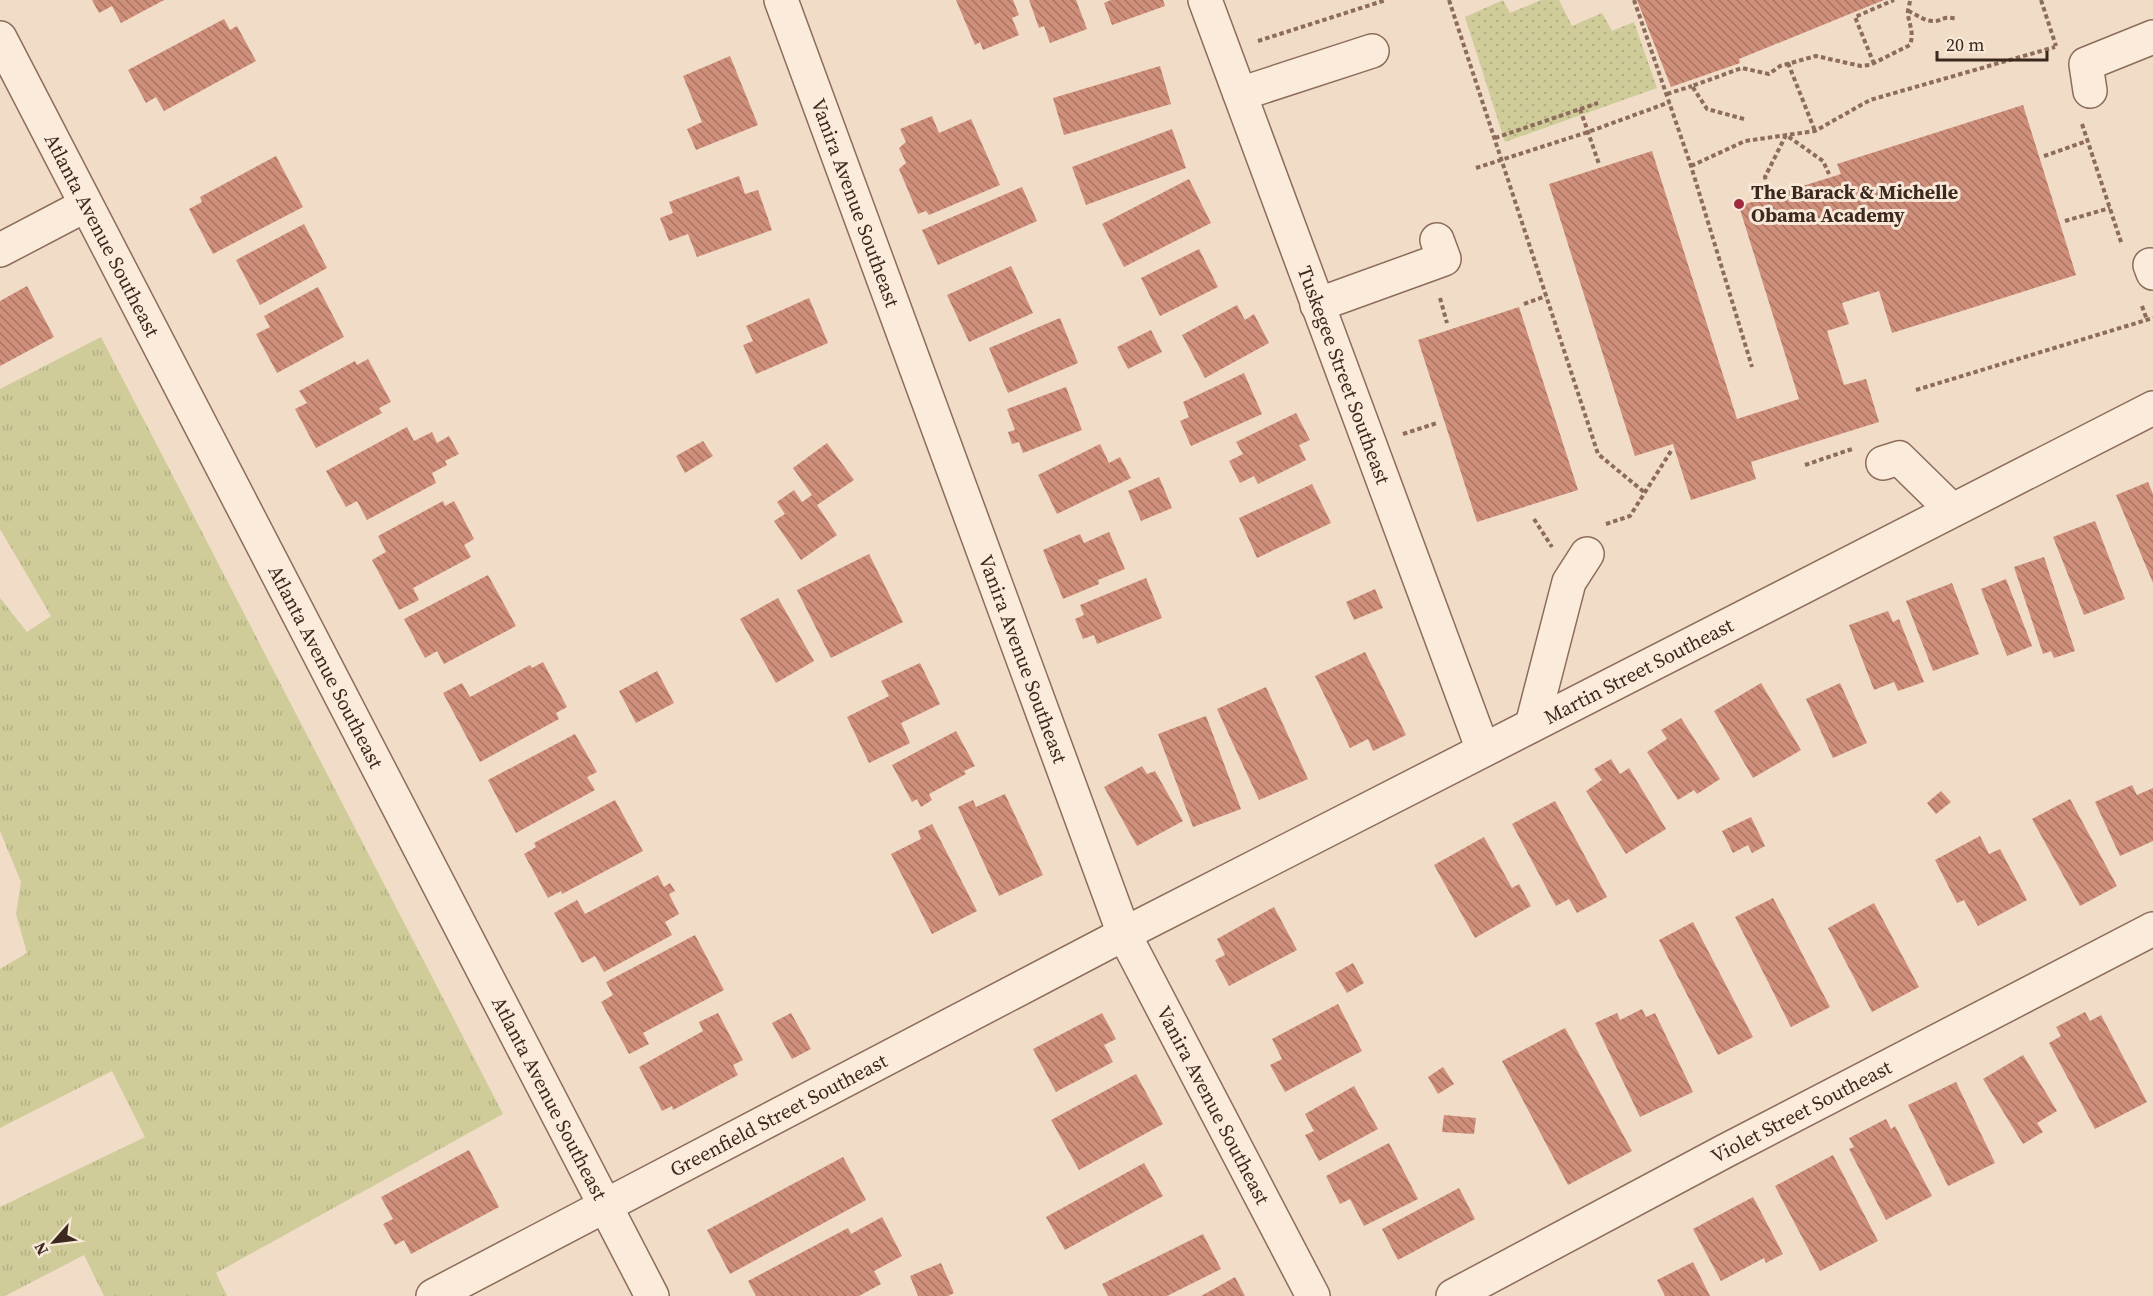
<svg xmlns="http://www.w3.org/2000/svg" width="2153" height="1296" font-family="'Source Serif 4',serif">
<defs>
<pattern id="grass-tufts" width="24" height="20" patternUnits="userSpaceOnUse" patternTransform="scale(1.5)"><rect width="24" height="20" fill="#cfcc9a"/><path d="M3 7l-1-3M5 7V3M7 7l1-3M15 17l-1-3M17 17v-4M19 17l1-3" fill="none" stroke="#b3af84"/></pattern>
<pattern id="park-dots" width="8" height="8" patternUnits="userSpaceOnUse" patternTransform="scale(1.5)"><rect width="8" height="8" fill="#cfcc9a"/><path d="M2 2h.1M6 6h.1" fill="none" stroke="#b3af84" stroke-width="1.8" stroke-linecap="round"/></pattern>
<pattern id="building-back-hatch" width="6" height="6" patternUnits="userSpaceOnUse" patternTransform="scale(1.5)"><rect width="6" height="6" fill="#cf8f7b"/><path d="M-1 5l2 2M0 0l6 6M5-1l2 2" fill="none" stroke="#a97564"/></pattern>
</defs>
<rect width="100%" height="100%" fill="#f0dcc7"/>
<path fill="url(#grass-tufts)" d="M101,337L503,1114L216,1273L227,1296H104L84,1255L5,1296H0V1207L145,1137L112,1071L0,1128V969L27,953L16,914L21,882L0,831V598L27,632L51,616L0,529V389Z"/>
<path fill="url(#park-dots)" d="M1503,0L1510,13L1541,0H1559L1572,26L1602,13L1612,31L1634,22L1657,88L1505,142L1465,17Z"/>
<path fill="url(#building-back-hatch)" d="M92,0H164L121,23L112,6L99,13Z
M956,0H1013L1019,15L1012,18L1019,35L983,50L980,42L975,45Z
M1029,0H1076L1087,29L1050,43L1044,26L1039,28Z
M1111,0H1163L1165,6L1112,25L1104,3Z
M1637,0H1884L1739,59L1740,63L1671,87Z
M224,19L230,30L237,26L256,61L164,111L156,97L146,103L128,70Z
M730,56L758,125L696,150L687,129L702,122L683,76Z
M1160,66L1171,104L1064,135L1053,98Z
M2023,105L2076,275L1892,333L1879,291L1842,303L1849,324L1827,331L1844,385L1866,379L1879,422L1751,462L1756,479L1691,500L1673,444L1635,456L1549,184L1652,151L1737,419L1799,399L1739,206L1841,174L1837,164Z
M932,116L939,133L971,119L1000,185L929,215L926,211L918,214L899,169L906,163L899,148L906,142L900,129Z
M1172,129L1186,168L1086,205L1072,167Z
M276,156L303,207L213,254L189,209L202,202L200,197Z
M739,176L745,194L758,190L772,230L697,257L688,234L669,241L660,218L673,213L669,202Z
M1189,179L1211,223L1124,267L1102,224Z
M1022,187L1037,221L938,265L922,230Z
M304,224L327,268L260,305L236,260Z
M1199,249L1218,287L1160,316L1141,278Z
M1011,266L1033,313L969,342L947,295Z
M27,286L54,337L0,366V301Z
M318,287L344,337L277,373L256,334L270,327L264,316Z
M809,298L828,343L756,374L743,345L753,341L746,326Z
M1237,305L1245,320L1254,314L1269,343L1205,378L1182,335Z
M1519,307L1578,490L1477,522L1418,340Z
M1060,318L1078,363L1008,393L989,348Z
M1151,330L1162,352L1128,369L1117,347Z
M368,359L391,402L379,408L382,413L316,448L295,409L307,403L299,391L355,361L357,365Z
M1244,373L1262,414L1191,446L1180,421L1189,417L1183,402Z
M1066,387L1082,430L1023,453L1019,442L1012,444L1008,432L1015,430L1007,409Z
M1296,413L1310,440L1299,445L1306,460L1258,484L1254,476L1240,483L1229,461L1243,454L1236,442Z
M407,427L414,441L432,432L437,443L449,436L459,454L445,461L447,465L432,473L436,483L367,520L357,501L346,507L326,471Z
M703,441L713,456L685,473L676,456Z
M827,443L854,480L817,505L837,535L801,560L774,521L785,514L777,502L794,490L802,502L812,495L793,468Z
M1100,444L1109,463L1120,457L1131,478L1057,514L1038,475Z
M1159,477L1172,508L1141,521L1128,491Z
M2148,482L2153,494V583L2116,495Z
M1312,484L1331,523L1257,558L1239,518Z
M443,501L445,506L454,501L474,539L464,545L471,557L413,588L419,600L399,610L372,560L386,552L378,536Z
M2095,521L2125,599L2084,615L2053,537Z
M1109,532L1125,569L1098,580L1099,584L1063,599L1043,550L1080,534L1084,543Z
M869,554L903,622L831,658L797,590Z
M2044,557L2075,651L2054,658L2051,651L2043,654L2014,567Z
M488,575L516,626L444,664L437,651L425,658L404,619Z
M1146,578L1162,618L1097,644L1094,635L1083,639L1075,619L1084,615L1080,605Z
M2006,579L2032,646L2007,656L1981,589Z
M1952,583L1979,654L1933,671L1906,601Z
M1375,589L1383,608L1354,620L1346,602Z
M778,598L814,661L776,683L740,619Z
M1888,611L1893,622L1899,619L1924,682L1898,691L1894,682L1874,690L1849,625Z
M1365,652L1406,735L1373,751L1368,739L1350,748L1315,676Z
M543,662L567,707L556,713L559,719L480,762L443,693L462,683L470,697L530,665L532,668Z
M920,663L940,704L901,723L910,743L869,763L847,717L889,696L881,681Z
M657,671L674,703L636,723L619,691Z
M1761,683L1801,750L1753,778L1714,711Z
M1840,683L1867,743L1833,758L1806,699Z
M1266,687L1308,779L1259,800L1217,709Z
M1206,716L1241,809L1193,827L1158,734Z
M1681,718L1720,779L1697,794L1694,790L1678,800L1647,752L1667,739L1661,730Z
M956,731L975,766L964,771L966,774L929,794L932,800L921,807L917,799L912,802L892,765Z
M575,734L597,772L587,777L595,790L516,833L488,780Z
M1611,759L1620,774L1629,768L1666,829L1626,854L1586,791L1602,780L1594,769Z
M1142,766L1147,774L1155,771L1183,821L1137,846L1104,787Z
M2132,785L2137,795L2153,788V841L2120,856L2095,802Z
M1941,791L1951,802L1936,814L1927,803Z
M1005,794L1043,875L999,896L958,807L973,800L976,807Z
M2070,799L2117,886L2080,906L2032,819Z
M615,800L643,851L562,894L561,891L548,898L524,854L536,847L534,843Z
M1555,801L1607,897L1577,913L1569,899L1556,906L1512,824Z
M1751,817L1765,846L1752,853L1748,845L1733,853L1722,831Z
M932,824L977,911L932,934L891,854L921,839L918,831Z
M1980,836L1989,854L2000,849L2027,900L1978,926L1964,900L1957,903L1935,860Z
M1484,837L1512,888L1519,884L1531,906L1475,938L1434,865Z
M658,875L664,887L670,883L675,891L669,894L679,914L665,922L672,935L604,972L595,956L582,963L554,913L577,900L585,914Z
M1773,898L1830,1007L1791,1027L1735,917Z
M1874,903L1919,987L1872,1012L1828,928Z
M1274,907L1297,950L1229,986L1215,960L1225,955L1217,939Z
M1693,922L1753,1037L1718,1055L1659,940Z
M695,935L724,990L643,1033L649,1044L629,1054L601,1002L613,995L606,982Z
M1353,963L1364,983L1347,993L1335,973Z
M1338,1004L1362,1051L1285,1092L1270,1065L1282,1059L1272,1039Z
M1642,1009L1646,1017L1655,1013L1693,1092L1640,1117L1595,1023L1617,1013L1620,1020Z
M2085,1012L2090,1021L2101,1015L2147,1102L2095,1129L2049,1043L2061,1036L2056,1027Z
M718,1013L743,1060L733,1065L738,1075L673,1110L672,1106L662,1111L639,1067L703,1031L699,1022Z
M791,1013L811,1049L792,1059L772,1023Z
M1102,1013L1116,1039L1104,1045L1113,1062L1056,1092L1033,1049Z
M1565,1028L1632,1151L1568,1185L1502,1061Z
M2023,1055L2057,1111L2037,1123L2043,1132L2023,1144L1983,1079Z
M1443,1067L1454,1084L1438,1094L1428,1077Z
M1136,1074L1163,1124L1079,1170L1051,1120Z
M1956,1082L1995,1163L1948,1186L1908,1105Z
M1354,1086L1378,1129L1319,1161L1305,1135L1314,1131L1305,1114Z
M1444,1115L1476,1118L1474,1134L1442,1132Z
M1886,1119L1891,1129L1895,1126L1932,1196L1886,1220L1849,1149L1854,1147L1849,1138Z
M1389,1143L1418,1199L1364,1226L1350,1199L1340,1204L1326,1176Z
M469,1150L499,1207L411,1254L404,1240L395,1245L383,1224L393,1219L381,1197Z
M1833,1155L1878,1241L1820,1271L1775,1186Z
M843,1157L866,1200L730,1274L707,1230Z
M1144,1163L1163,1196L1065,1250L1046,1217Z
M1459,1188L1475,1219L1398,1260L1382,1229Z
M1753,1197L1783,1254L1766,1263L1764,1258L1721,1281L1693,1229Z
M882,1217L902,1256L874,1271L881,1284L859,1296H756L748,1281L848,1228L851,1234Z
M1203,1234L1221,1269L1167,1296H1108L1102,1284Z
M1693,1262L1710,1296H1665L1657,1280Z
M941,1263L954,1293L948,1296H918L910,1276Z
M1235,1277L1245,1296H1201Z"/>
<g fill="none" stroke-linecap="round" stroke-linejoin="round">
<defs>
<g id="minor">
<path id="s1" d="M781,0L1124,934L1313,1296"/>
<path id="s2" d="M1205,0L1483,750"/>
<path id="s3" d="M0,38L652,1296"/>
<path d="M2090,91L2086,64L2153,37"/>
<path d="M1240,94L1372,51"/>
<path d="M0,250L86,205"/>
<path d="M2150,265L2153,273"/>
<path d="M1317,305L1444,259L1437,240"/>
<path d="M1883,463L1899,458L1952,510"/>
<path d="M1532,725L1569,582L1587,554"/>
<path id="s4" d="M433,1296L1124,934L2153,408"/>
<path id="s5" d="M1453,1296L1725,1151L2153,929"/>
</g>
</defs>
<use href="#minor" stroke="#8d6c5b" stroke-width="36"/>
<path stroke="#8d6c5b" stroke-width="4" stroke-dasharray="4.5 3" stroke-linecap="butt" d="M1449,0L1598,454L1644,492
M1634,0L1691,166L1752,367
M2041,0L2056,46
M1908,11C1916,14 1924,21 1932,21C1943,22 1941,15 1957,19
M1258,41L1386,0
M1788,63L1815,131
M1874,64L1855,17L1894,0
M1667,94L1692,86
M1580,109L1599,164
M1744,119L1707,109L1692,86L1742,68L1769,74L1780,66L1816,56L1861,66L1870,65L1910,45C1914,33 1910,27 1908,15C1907,11 1910,4 1910,0
M2082,124L2122,245
M1495,138L1598,103
M2044,156L2087,141
M1691,166L1745,141L1815,131L1870,100L2055,47
M1476,168L1588,132L1670,102
M1769,194L1765,177L1786,135L1823,161L1829,174
M2065,221L2110,208
M1440,298L1447,323
M1524,304L1546,296
M2142,306L2147,320
M1916,390L2153,318
M1403,434L1437,423
M1805,465L1852,449
M1534,519L1552,547
M1606,524L1630,516L1671,451"/>
<use href="#minor" stroke="#faebdb" stroke-width="33"/>
</g>
<circle fill="#9e293f" stroke="#f7e8d7" stroke-width="2" cx="1739" cy="204" r="6"/>
<g text-anchor="middle" dominant-baseline="central" stroke-width="6" stroke-linejoin="round" paint-order="stroke">
<g font-size="20" font-weight="bold" fill="#3c281f" stroke="#f7e8d7" text-anchor="start">
<text x="1751" y="192">The Barack &amp; Michelle<tspan x="1751" dy="23">Obama Academy</tspan></text>
</g>
<g font-size="20" fill="#3c281f" stroke="#f7e8d7">
<text stroke="none"><textPath href="#s1" startOffset="216">Vanira Avenue Southeast</textPath></text>
<text stroke="none"><textPath href="#s3" startOffset="222">Atlanta Avenue Southeast</textPath></text>
<text stroke="none"><textPath href="#s2" startOffset="400">Tuskegee Street Southeast</textPath></text>
<text stroke="none"><textPath href="#s1" startOffset="702">Vanira Avenue Southeast</textPath></text>
<text stroke="none"><textPath href="#s3" startOffset="708">Atlanta Avenue Southeast</textPath></text>
<text stroke="none"><textPath href="#s4" startOffset="1358">Martin Street Southeast</textPath></text>
<text stroke="none"><textPath href="#s3" startOffset="1194">Atlanta Avenue Southeast</textPath></text>
<text stroke="none"><textPath href="#s1" startOffset="1188">Vanira Avenue Southeast</textPath></text>
<text stroke="none"><textPath href="#s5" startOffset="394">Violet Street Southeast</textPath></text>
<text stroke="none"><textPath href="#s4" startOffset="390">Greenfield Street Southeast</textPath></text>
</g>
</g>
<g transform="translate(54 1242) rotate(242)" stroke="#f7e8d7" stroke-width="4.5" paint-order="stroke">
<path d="M0-4.5L10 22L0 15L-10 22Z" fill="#3c281f"/>
<text y="-9" font-size="16" font-weight="bold" text-anchor="middle" fill="#3c281f">N</text>
</g>
<path d="M1937 51v9h110v-9" fill="none" stroke="#3c281f" stroke-width="3"/>
<text x="1946" y="51" font-size="18" fill="#3c281f" stroke="#f7e8d7" stroke-width="4.5" paint-order="stroke">20 m</text>
</svg>
